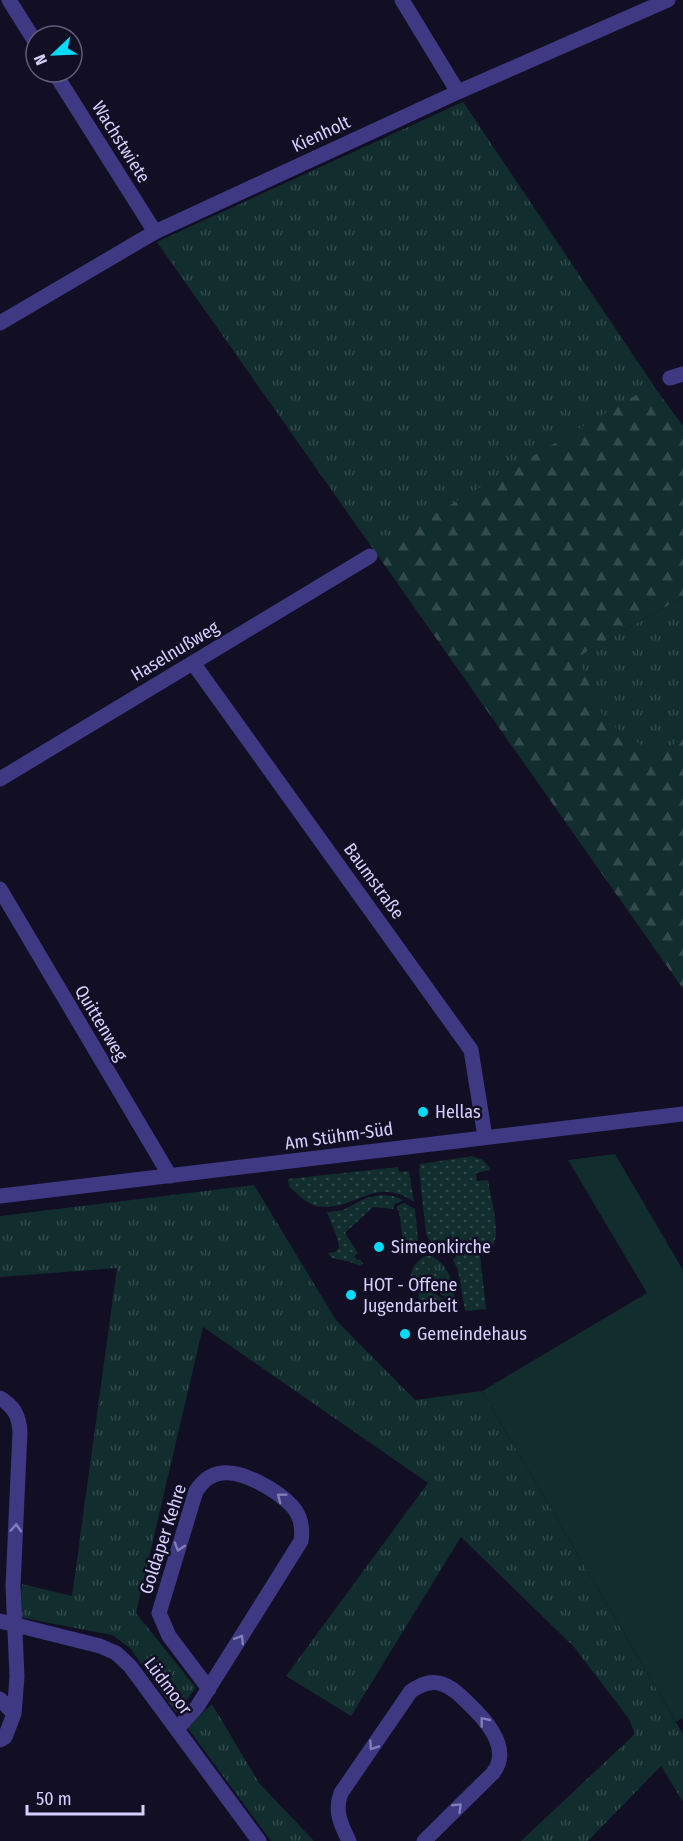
<svg xmlns="http://www.w3.org/2000/svg" width="683" height="1841" font-family="'Fira Sans Condensed',sans-serif">
<defs>
<pattern id="grass-dots" width="8" height="8" patternUnits="userSpaceOnUse" patternTransform="scale(1.5)"><rect width="8" height="8" fill="#112d2d"/><path d="M2 2h.1M6 6h.1" fill="none" stroke="#334a4c" stroke-width="1.8" stroke-linecap="round"/></pattern>
<pattern id="forest-firs" width="22" height="20" patternUnits="userSpaceOnUse" patternTransform="scale(1.5)"><rect width="22" height="20" fill="#112d2d"/><path d="M5 1l3.5 6h-7zM16 11l3.5 6h-7z" fill="#334a4c"/></pattern>
<pattern id="park-tufts" width="24" height="20" patternUnits="userSpaceOnUse" patternTransform="scale(1.5)"><rect width="24" height="20" fill="#112d2d"/><path d="M3 7l-1-3M5 7V3M7 7l1-3M15 17l-1-3M17 17v-4M19 17l1-3" fill="none" stroke="#334a4c"/></pattern>
</defs>
<rect width="100%" height="100%" fill="#120e23"/>
<path fill="url(#grass-dots)" d="M472,1156L483,1160L491,1170L476,1173L477,1181L488,1180C490,1195 500,1229 494,1243C491,1249 486,1251 480,1254L486,1309L465,1311L458,1270L453,1260L456,1257L436,1239L434,1242L429,1240L426,1233L419,1170L420,1164Z
M398,1167L399,1172L409,1171L414,1202C374,1174 355,1213 316,1206C307,1204 296,1192 289,1187L288,1179Z
M380,1195L393,1196L403,1200L395,1204L393,1209L373,1207L345,1233L358,1253L354,1256L357,1260L360,1259L363,1264L360,1266L350,1262L332,1258L328,1253L335,1252L339,1248L338,1240L327,1212L343,1210L366,1198Z
M404,1203L415,1209L418,1240L412,1248H404L399,1211L397,1210V1206Z
M425,1256H432L426,1263C430,1273 439,1277 450,1277L455,1301C445,1300 438,1290 429,1286C421,1283 417,1284 411,1278C411,1267 416,1262 425,1256Z
M423,1289C436,1291 443,1302 456,1305V1312L444,1313L441,1309L428,1307L418,1298L419,1292Z"/>
<path fill="url(#forest-firs)" d="M463,102L653,385L683,426V597L578,657L656,755L683,739V989L157,242Z"/>
<path fill="url(#park-tufts)" d="M463,102L653,385L374,550L157,242Z
M683,597V739L656,755L604,719L578,657Z
M254,1185L336,1320L415,1400L482,1391L683,1734V1802L661,1766L588,1841H521L635,1734L629,1719L574,1647L461,1537L351,1716L286,1676L428,1483L203,1327L136,1613L196,1688L176,1713L130,1648L112,1635L18,1617L22,1584L72,1596L117,1268L0,1277V1216Z
M432,1256C440,1261 447,1268 450,1277C439,1277 431,1273 426,1263Z
M212,1704L259,1783L314,1841H271L187,1727Z"/>
<path fill="#112d2d" d="M615,1154L683,1270V1718L676,1722L482,1391L647,1293L568,1160Z"/>
<g fill="none" stroke-linecap="round" stroke-linejoin="round">
<path stroke="#3e3982" stroke-width="15" d="M9,0L36,43
M402,0L458,92
M54,72L155,232
M0,323L155,232L458,92L668,0
M670,378L683,374
M193,663L471,1050L485,1137
M0,779L370,556
M0,889L170,1176
M0,1196L683,1114
M0,1398C14,1406 19,1416 20,1432L13,1586L17,1677L14,1714L5,1737L0,1740
M0,1621L100,1646L116,1653L130,1666L259,1841
M0,1699L14,1714
M177,1729L197,1707L301,1541C303,1528 301,1516 292,1506C278,1491 243,1470 222,1473C210,1474 202,1482 196,1491L159,1613L169,1636L209,1689
M349,1841C341,1825 334,1811 341,1793L411,1691C419,1686 428,1681 438,1683C450,1685 461,1696 469,1704C487,1721 512,1749 493,1773L424,1841"/>
</g>
<defs><path id="oneway-chevron" d="M-2-3.5L2.5 0L-2 3.5" fill="none" stroke-width="1.6" stroke-linecap="round" stroke-linejoin="round" transform="scale(1.5)"/></defs>
<g stroke="#837dba">
<use href="#oneway-chevron" transform="translate(281 1497) rotate(-143)"/>
<use href="#oneway-chevron" transform="translate(16 1528) rotate(-87)"/>
<use href="#oneway-chevron" transform="translate(179 1547) rotate(107)"/>
<use href="#oneway-chevron" transform="translate(240 1639) rotate(-58)"/>
<use href="#oneway-chevron" transform="translate(484 1721) rotate(-129)"/>
<use href="#oneway-chevron" transform="translate(373 1746) rotate(124)"/>
<use href="#oneway-chevron" transform="translate(458 1807) rotate(-44)"/>
</g>
<g fill="#01dbfa" stroke="#120e23" stroke-width="2">
<circle cx="423" cy="1112" r="6"/>
<circle cx="379" cy="1247" r="6"/>
<circle cx="351" cy="1295" r="6"/>
<circle cx="405" cy="1334" r="6"/>
</g>
<g text-anchor="middle" dominant-baseline="central" stroke-width="5" stroke-linejoin="round" paint-order="stroke">
<g font-size="18" fill="#d7d0ff" stroke="#120e23">
<text transform="translate(321 134) rotate(-25)">Kienholt</text>
<text transform="translate(121 142) rotate(58)">Wachstwiete</text>
<text transform="translate(175 651) rotate(-31)">Haselnußweg</text>
<text transform="translate(374 881) rotate(54)">Baumstraße</text>
<text transform="translate(101 1023) rotate(59)">Quittenweg</text>
<text transform="translate(339 1136) rotate(-8)">Am Stühm-Süd</text>
<text transform="translate(163 1539) rotate(-72)">Goldaper Kehre</text>
<text transform="translate(168 1686) rotate(53)">Lüdmoor</text>
</g>
<g font-size="18" fill="#d7d0ff" stroke="#120e23" text-anchor="start">
<text x="435" y="1112">Hellas</text>
<text x="391" y="1247">Simeonkirche</text>
<text x="363" y="1285">HOT - Offene<tspan x="363" dy="21">Jugendarbeit</tspan></text>
<text x="417" y="1334">Gemeindehaus</text>
</g>
</g>
<g transform="translate(54 54) rotate(247)"><circle r="28" fill="#120e23" stroke="#615c7b" stroke-width="1.5"/>
<path d="M0-4.5L10 22L0 15L-10 22Z" fill="#01dbfa"/>
<text y="-9" font-size="16" font-weight="bold" text-anchor="middle" fill="#d7d0ff">N</text>
</g>
<path d="M27 1805v9h116v-9" fill="none" stroke="#d7d0ff" stroke-width="3"/>
<text x="36" y="1805" font-size="18" fill="#d7d0ff" stroke="#120e23" stroke-width="4.5" paint-order="stroke">50 m</text>
</svg>
